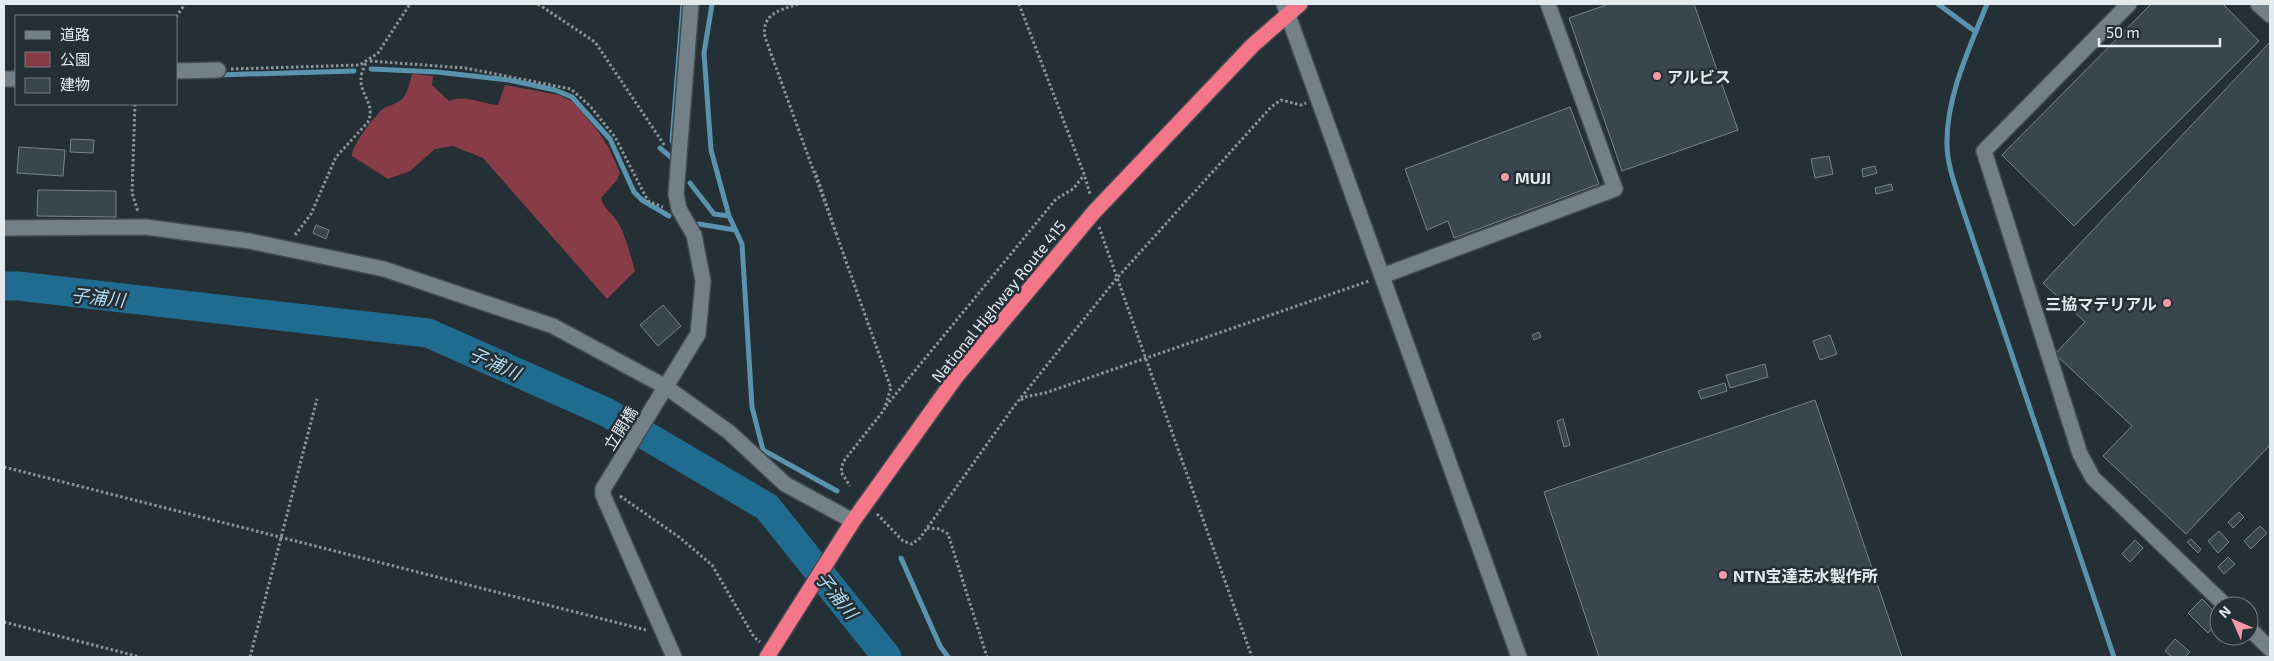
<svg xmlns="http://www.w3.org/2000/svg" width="2274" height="661" font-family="'Exo 2','Noto Sans JP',sans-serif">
<rect width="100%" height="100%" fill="#253036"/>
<path fill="#883c47" d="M412,74L433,76L432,85L449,101C466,94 481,104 498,105L505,85L559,95L573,102L597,130L609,148L620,173L617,180L601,198C604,209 611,212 617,221C626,236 630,254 635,271L607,299L483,158L453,146L435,149L410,171L388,179L352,156C351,146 376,114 384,108C390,105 397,104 402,99C408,93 410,82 412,74Z"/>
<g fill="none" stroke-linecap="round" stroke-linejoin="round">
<path stroke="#5b92ad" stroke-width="5" d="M712,4L704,53L711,150L729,216L742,244L752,407L763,450L837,491
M1938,4L1976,32
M1987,4C1970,47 1946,97 1947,144C1947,164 1955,185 1961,204L2114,657
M371,69L437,72L509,80L555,90L572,97L610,139L634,192L642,200L669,216
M217,75L354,71
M672,141L683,4
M660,148L672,158
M690,183L714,214L729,216
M699,224L735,230
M901,558L940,646L948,657"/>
<path stroke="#206c91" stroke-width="29" d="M4,286H18L428,333L606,412L767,507L887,657"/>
</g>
<path fill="#3a464d" stroke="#78848c" d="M1609,4H1694L1738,130L1622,171L1569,18Z
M2151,4H2223L2259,41L2074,226L2002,155Z
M2270,42V445L2186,534L2103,456L2132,426L2055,354L2085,322L2043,283Z
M1570,107L1599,184L1454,238L1448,221L1427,230L1405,169Z
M71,139L94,140L93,153L70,152Z
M19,147L65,150L63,176L17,173Z
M1829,156L1833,174L1815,178L1811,159Z
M1875,166L1877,173L1863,177L1862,169Z
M1891,184L1893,190L1876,194L1875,188Z
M38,190L116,191V217L37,216Z
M316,225L329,230L326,239L313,233Z
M663,305L681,326L658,346L640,325Z
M1539,332L1541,337L1534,340L1532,335Z
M1830,335L1837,354L1820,360L1813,341Z
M1765,364L1768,377L1730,388L1726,375Z
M1725,383L1727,391L1701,399L1698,391Z
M1815,400L1902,657H1599L1544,492Z
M1563,419L1570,445L1564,447L1557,421Z
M2239,512L2244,517L2233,528L2228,522Z
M2260,526L2267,533L2251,549L2244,541Z
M2219,531L2229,542L2218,553L2208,541Z
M2191,539L2201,549L2198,553L2187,542Z
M2135,540L2143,548L2130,562L2122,554Z
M2228,557L2235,564L2224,574L2218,567Z
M2202,599L2219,616V622L2208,633L2188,613Z
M2175,639L2190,652L2185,657H2172L2165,651Z"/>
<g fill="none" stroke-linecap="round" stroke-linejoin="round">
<defs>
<path id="minor" d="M1284,4L1519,657
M2129,4L1984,151L2080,454L2093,478L2226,606
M2258,4L2270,15
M176,71L218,70
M4,79H16
M4,228L146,227L249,241L384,269L553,326L666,387L729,432L785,484L853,521
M1382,276L1615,189L1548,4
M2249,628L2270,649
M674,657L603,495V489L698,334L703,281L694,235L679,209L676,194L691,4"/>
<path id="highway" d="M767,657L853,521L956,377L1094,212L1253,45L1300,4"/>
</defs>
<use href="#minor" stroke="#414b4f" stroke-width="18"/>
<use href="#highway" stroke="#414b4f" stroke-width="18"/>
<path stroke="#8b9499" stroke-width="3" stroke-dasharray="2.5 2.5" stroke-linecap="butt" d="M538,4L595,42L665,146
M798,4C780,10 761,14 765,37L836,233L815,171
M1019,4L1084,174L1090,194
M176,17L185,4
M370,61L465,68L571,89L590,106L615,137L648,201L663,207
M231,69L360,65L378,53L410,4
M135,104L132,193L138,212
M1099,227L1252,657
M836,233L891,388L884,410L843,462L841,472L850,486
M295,235L311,214L336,157L368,122C378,99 350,92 366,63
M1021,400L1025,397L1045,393L1369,281
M886,406L1056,199L1073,189L1084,175
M4,467L646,630
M620,496L679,537L712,565L754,637L760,642
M877,514L903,541L912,544L920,538L1015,405L1117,278L1271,107L1281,100L1301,105L1306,103
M927,528L940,529L948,534L987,657
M4,622L140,657
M250,657L317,399"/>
<use href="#minor" stroke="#748088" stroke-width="15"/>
<use href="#highway" stroke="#f47789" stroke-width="15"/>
</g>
<g fill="#f49aa4" stroke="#253036" stroke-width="2">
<circle cx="1657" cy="76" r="5"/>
<circle cx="1505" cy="177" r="5"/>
<circle cx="2167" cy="303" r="5"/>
<circle cx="1723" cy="575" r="5"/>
</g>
<g text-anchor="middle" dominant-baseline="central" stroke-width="5" stroke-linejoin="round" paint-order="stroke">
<g font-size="16" font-weight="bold" fill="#e4ebef" stroke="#253036" text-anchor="start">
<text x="1667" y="76">アルビス</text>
<text x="1515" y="177">MUJI</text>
<text x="2157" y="303" text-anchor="end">三協マテリアル</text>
<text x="1733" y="575">NTN宝達志水製作所</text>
</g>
<g font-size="16" fill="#e4ebef" stroke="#253036">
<text transform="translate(998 301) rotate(-51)">National Highway Route 415</text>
<text transform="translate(620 428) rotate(-58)">立開橋</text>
</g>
<g font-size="18" font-style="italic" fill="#b1dcf7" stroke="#253036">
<text transform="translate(98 297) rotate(6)">子浦川</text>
<text transform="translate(495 363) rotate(24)">子浦川</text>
<text transform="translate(837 595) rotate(51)">子浦川</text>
</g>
</g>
<rect width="2274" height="661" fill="none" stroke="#e4ebef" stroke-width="10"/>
<rect x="15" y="15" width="162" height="90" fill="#253036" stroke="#717b80"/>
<rect x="25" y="31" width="25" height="8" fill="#748088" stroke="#717b80"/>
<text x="60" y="40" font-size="15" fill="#e4ebef">道路</text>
<rect x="25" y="52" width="25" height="15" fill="#883c47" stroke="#717b80"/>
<text x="60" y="65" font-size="15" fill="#e4ebef">公園</text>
<rect x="25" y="78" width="25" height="15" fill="#3a464d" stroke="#717b80"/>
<text x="60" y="90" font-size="15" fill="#e4ebef">建物</text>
<g transform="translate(2234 621) rotate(315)"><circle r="24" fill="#253036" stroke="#717b80"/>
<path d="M0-4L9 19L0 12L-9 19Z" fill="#f49aa4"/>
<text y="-8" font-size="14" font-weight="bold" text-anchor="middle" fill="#e4ebef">N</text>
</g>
<path d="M2099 38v8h121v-8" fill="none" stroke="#e4ebef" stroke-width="2.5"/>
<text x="2106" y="38" font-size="15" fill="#e4ebef" stroke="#253036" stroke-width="4" paint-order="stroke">50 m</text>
</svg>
